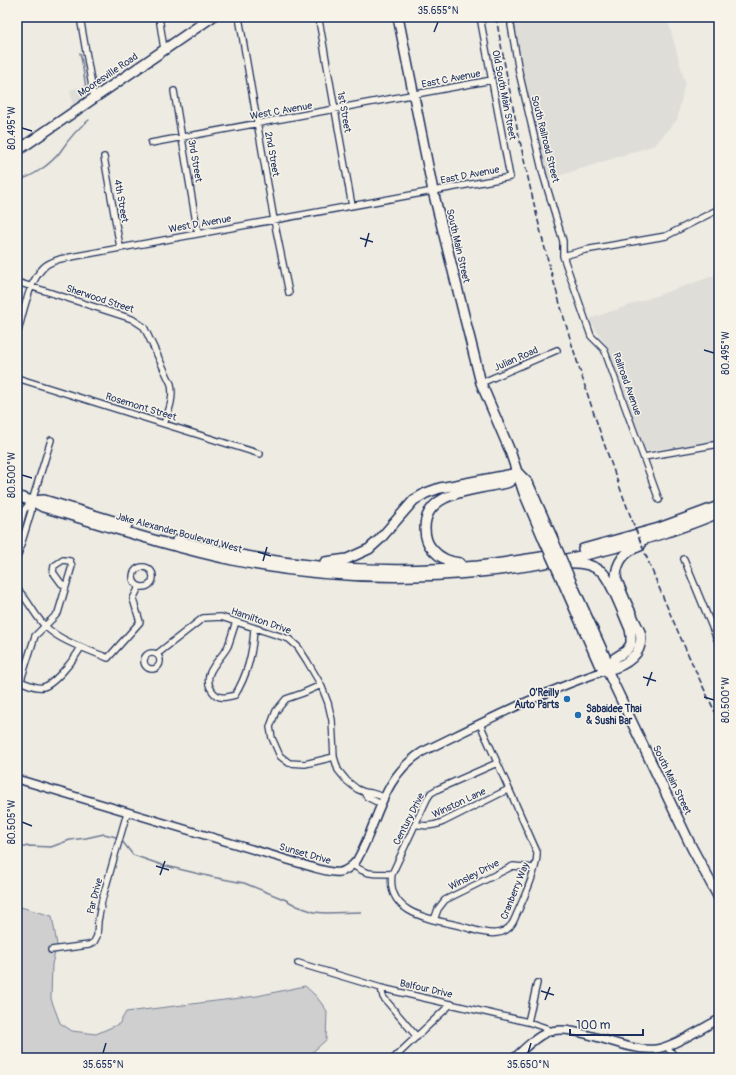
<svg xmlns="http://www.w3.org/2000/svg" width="736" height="1075" font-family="Pangolin,sans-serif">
<rect width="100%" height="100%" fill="#eeebe2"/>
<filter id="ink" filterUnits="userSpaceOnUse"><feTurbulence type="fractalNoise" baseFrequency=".025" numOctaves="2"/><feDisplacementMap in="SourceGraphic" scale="8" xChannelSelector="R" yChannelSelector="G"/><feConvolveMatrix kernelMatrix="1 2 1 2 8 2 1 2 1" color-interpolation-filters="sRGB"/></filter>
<g filter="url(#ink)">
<path fill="#deddd8" d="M512,17H667L685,82L677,120L655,145L543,181Z
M87,85L88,96L73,106L70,90Z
M719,274V441L645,451L606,345L589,319Z"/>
<path fill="#cfcfcf" stroke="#757f96" d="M17,906L52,916L57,945L52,964L51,999L60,1023L72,1031L96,1034L119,1024L126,1012L257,996L305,986L316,996L327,1011L326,1040L306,1058H17Z"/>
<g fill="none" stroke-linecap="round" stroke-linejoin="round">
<path stroke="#6e7992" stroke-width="1.5" d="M80,53L82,62L87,95
M17,181C32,177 51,164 60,152C68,140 78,128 89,120
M122,841L133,855L162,865L212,877L244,883L286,900L297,906L314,912L325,913L361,912
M17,849L28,846L51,847L70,840L86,838L104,834L116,837"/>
<defs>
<path id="minor" d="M80,17L94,98
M159,17L164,49
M239,17L274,220L289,293
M321,17L319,20L352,206
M511,25L519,72L543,174L563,241V256L591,336L604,349L659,500
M174,91L198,234
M151,143L492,80
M104,157L120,247
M563,256L585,250L666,236L719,209
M17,282L123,316L132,319L144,327L171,384C174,399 169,410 164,424
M17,335C23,315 28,282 44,267C48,263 54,261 60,259L510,177L480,17
M17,378L260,454
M481,383L557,350
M644,457L719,444
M17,534L24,510L32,501
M17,558L31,512L32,501L51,440
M684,559L719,644
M133 577a10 10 0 1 1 20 0a10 10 0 1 1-20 0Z
M65,586L61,583L53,572L54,566L63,560L70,561L72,566L58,613L35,636L21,680L22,682C28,684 37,689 43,687C54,685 76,657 81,647
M17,589C28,599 34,615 45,626C61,642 87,649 108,658L140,622L133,599L139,587
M236,622C233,630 231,638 228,646C221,660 199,674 213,692C219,700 227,697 235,695C248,674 253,652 254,628
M144 661a8 8 0 1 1 16 0a8 8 0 1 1-16 0Z
M157,654L203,618L221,617L289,639L298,647L307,661L321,685L328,703L332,720L334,757L338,770L347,781L357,789L364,792L371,793L384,797
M321,685L303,693L286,699L276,711L270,727L272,738L280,756L289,763L305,764L334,757
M480,724L537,852C538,869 522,902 515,918C512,926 506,932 497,933C486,935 472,929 461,926C432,919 386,915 392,874L427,799L431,793L438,789L497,763
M364,792L367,797L381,804
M415,824C425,827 434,826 443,822L509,789
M353,865C368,876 374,873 392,874
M434,920L438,909L445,900L513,866L534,868
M51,950L89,945L94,942L97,936L98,921L102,900L127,813
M298,963L381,988L528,1022L546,1028L550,1032
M381,988L383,997L417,1037
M528,1022L537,983
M667,1047L676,1058
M394,1058L451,1004"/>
<path id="tertiary" d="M17,779L315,868C334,873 343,877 357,860C379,821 381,778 422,752C482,723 543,691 607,670
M514,1058C524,1049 535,1037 548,1032C575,1022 624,1053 656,1049C673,1047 703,1028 719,1019"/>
<path id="primary" d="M398,17L433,191L481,383L510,451L524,493L544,540
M17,151L212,17
M519,474L528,483L552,537
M569,577L607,661V670L692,848L719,898
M562,580L599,664L607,670"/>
<path id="trunk" d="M17,496L32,501L43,507C107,526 171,547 237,561C397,593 569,574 719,513
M32,501L44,500L127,525
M177,540C274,567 378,575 478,566C501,563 524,560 547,556
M583,549L659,528L719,506
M325,562L347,559L369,549L380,539L414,500L426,493L440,488L518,473
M460,563C449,562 440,558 433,550C427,544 425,536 425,528C425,493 469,491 495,485C499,484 506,484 509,482C513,480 515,475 518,473
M565,563C577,562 591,564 601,571C611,579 624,616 630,629L631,635V644L626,651L615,658L607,670
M607,670C625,666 645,654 640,632C638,627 634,621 632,615C626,603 621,591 616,578C616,562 625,551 640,546"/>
</defs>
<use href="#minor" stroke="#1b2f5e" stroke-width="8"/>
<use href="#tertiary" stroke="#1b2f5e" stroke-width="10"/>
<use href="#primary" stroke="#1b2f5e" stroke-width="12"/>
<use href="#trunk" stroke="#1b2f5e" stroke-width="12"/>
<use href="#minor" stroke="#f7f3e8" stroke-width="5.5"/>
<use href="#tertiary" stroke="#f7f3e8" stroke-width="7"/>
<use href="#primary" stroke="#f7f3e8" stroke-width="9"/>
<use href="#trunk" stroke="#f7f3e8" stroke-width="9"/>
<path stroke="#1b2f5e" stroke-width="1.5" stroke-dasharray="6 3" stroke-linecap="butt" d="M496,17C511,101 528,185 550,268C592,423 648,575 719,720"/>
<defs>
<path id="primary-bridge" d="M552,537L569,577
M544,540L562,580"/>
</defs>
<use href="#primary-bridge" stroke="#1b2f5e" stroke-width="12" stroke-linecap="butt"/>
<use href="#primary-bridge" stroke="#f7f3e8" stroke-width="9"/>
</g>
</g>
<path fill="none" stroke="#1b2f5e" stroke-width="1.5" d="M434,32L438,22M22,128L32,131M360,238L373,242M365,247L369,233M704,350L714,353M22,475L32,478M258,552L271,556M263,561L267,547M643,677L656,681M647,686L652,672M704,697L714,700M22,822L32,826M156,866L169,870M160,875L165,861M541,991L554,995M545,1000L550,987M103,1053L106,1043M528,1053L531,1043"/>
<g fill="#1f6fb2" stroke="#f7f3e8" stroke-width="1.5">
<circle cx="567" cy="699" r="4"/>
<circle cx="578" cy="715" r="4"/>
</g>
<g text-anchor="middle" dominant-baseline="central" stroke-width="3" stroke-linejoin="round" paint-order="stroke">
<g font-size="10" fill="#1b2f5e" stroke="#f7f3e8">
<text transform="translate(108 75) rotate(-34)">Mooresville Road</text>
<text transform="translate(451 79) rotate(-11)">East C Avenue</text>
<text transform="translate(504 95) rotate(79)">Old South Main Street</text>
<text transform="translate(281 111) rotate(-10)">West C Avenue</text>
<text transform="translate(344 112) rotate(80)">1st Street</text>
<text transform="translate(545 139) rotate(76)">South Railroad Street</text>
<text transform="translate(272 154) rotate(80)">2nd Street</text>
<text transform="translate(195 161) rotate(80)">3rd Street</text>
<text transform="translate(470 175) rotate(-11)">East D Avenue</text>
<text transform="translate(121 201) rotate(80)">4th Street</text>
<text transform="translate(200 224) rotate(-10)">West D Avenue</text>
<text transform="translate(458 246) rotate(77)">South Main Street</text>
<text transform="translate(100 299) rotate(18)">Sherwood Street</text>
<text transform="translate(516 359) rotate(-24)">Julian Road</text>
<text transform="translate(627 384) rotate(70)">Railroad Avenue</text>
<text transform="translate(141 407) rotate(17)">Rosemont Street</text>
<text transform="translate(179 533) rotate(15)">Jake Alexander Boulevard West</text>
<text transform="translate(261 621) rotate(19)">Hamilton Drive</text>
<text transform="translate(672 780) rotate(64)">South Main Street</text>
<text transform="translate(459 803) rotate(-25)">Winston Lane</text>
<text transform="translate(409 819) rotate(-63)">Century Drive</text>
<text transform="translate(305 854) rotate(16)">Sunset Drive</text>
<text transform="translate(474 875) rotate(-27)">Winsley Drive</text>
<text transform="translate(515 891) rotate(-68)">Cranberry Way</text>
<text transform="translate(95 896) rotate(-76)">Par Drive</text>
<text transform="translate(426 989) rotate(13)">Balfour Drive</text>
</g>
<g font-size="10" font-weight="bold" fill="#1b2f5e" stroke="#f7f3e8" text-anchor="end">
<text x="559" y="693">O'Reilly<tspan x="559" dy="12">Auto Parts</tspan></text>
<text x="586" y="709" text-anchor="start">Sabaidee Thai<tspan x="586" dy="12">&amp; Sushi Bar</tspan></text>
</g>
</g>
<rect width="736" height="1075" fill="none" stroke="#f7f3e8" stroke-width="44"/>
<path d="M570 1029v6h73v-6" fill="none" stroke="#1b2f5e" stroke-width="2"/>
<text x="576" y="1029" font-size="12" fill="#1b2f5e" stroke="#f7f3e8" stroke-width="3" paint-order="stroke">100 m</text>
<rect x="22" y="22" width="692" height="1031" fill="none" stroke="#1b2f5e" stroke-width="1.5"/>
<g font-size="10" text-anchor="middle" fill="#1b2f5e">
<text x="438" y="14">35.655°N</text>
<text transform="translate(11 128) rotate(-90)" y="4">80.495°W</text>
<text transform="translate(725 353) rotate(-90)" y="4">80.495°W</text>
<text transform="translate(11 475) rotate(-90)" y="4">80.500°W</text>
<text transform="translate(725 700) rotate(-90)" y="4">80.500°W</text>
<text transform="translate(11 822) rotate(-90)" y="4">80.505°W</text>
<text x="103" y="1068">35.655°N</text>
<text x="528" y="1068">35.650°N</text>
</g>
</svg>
